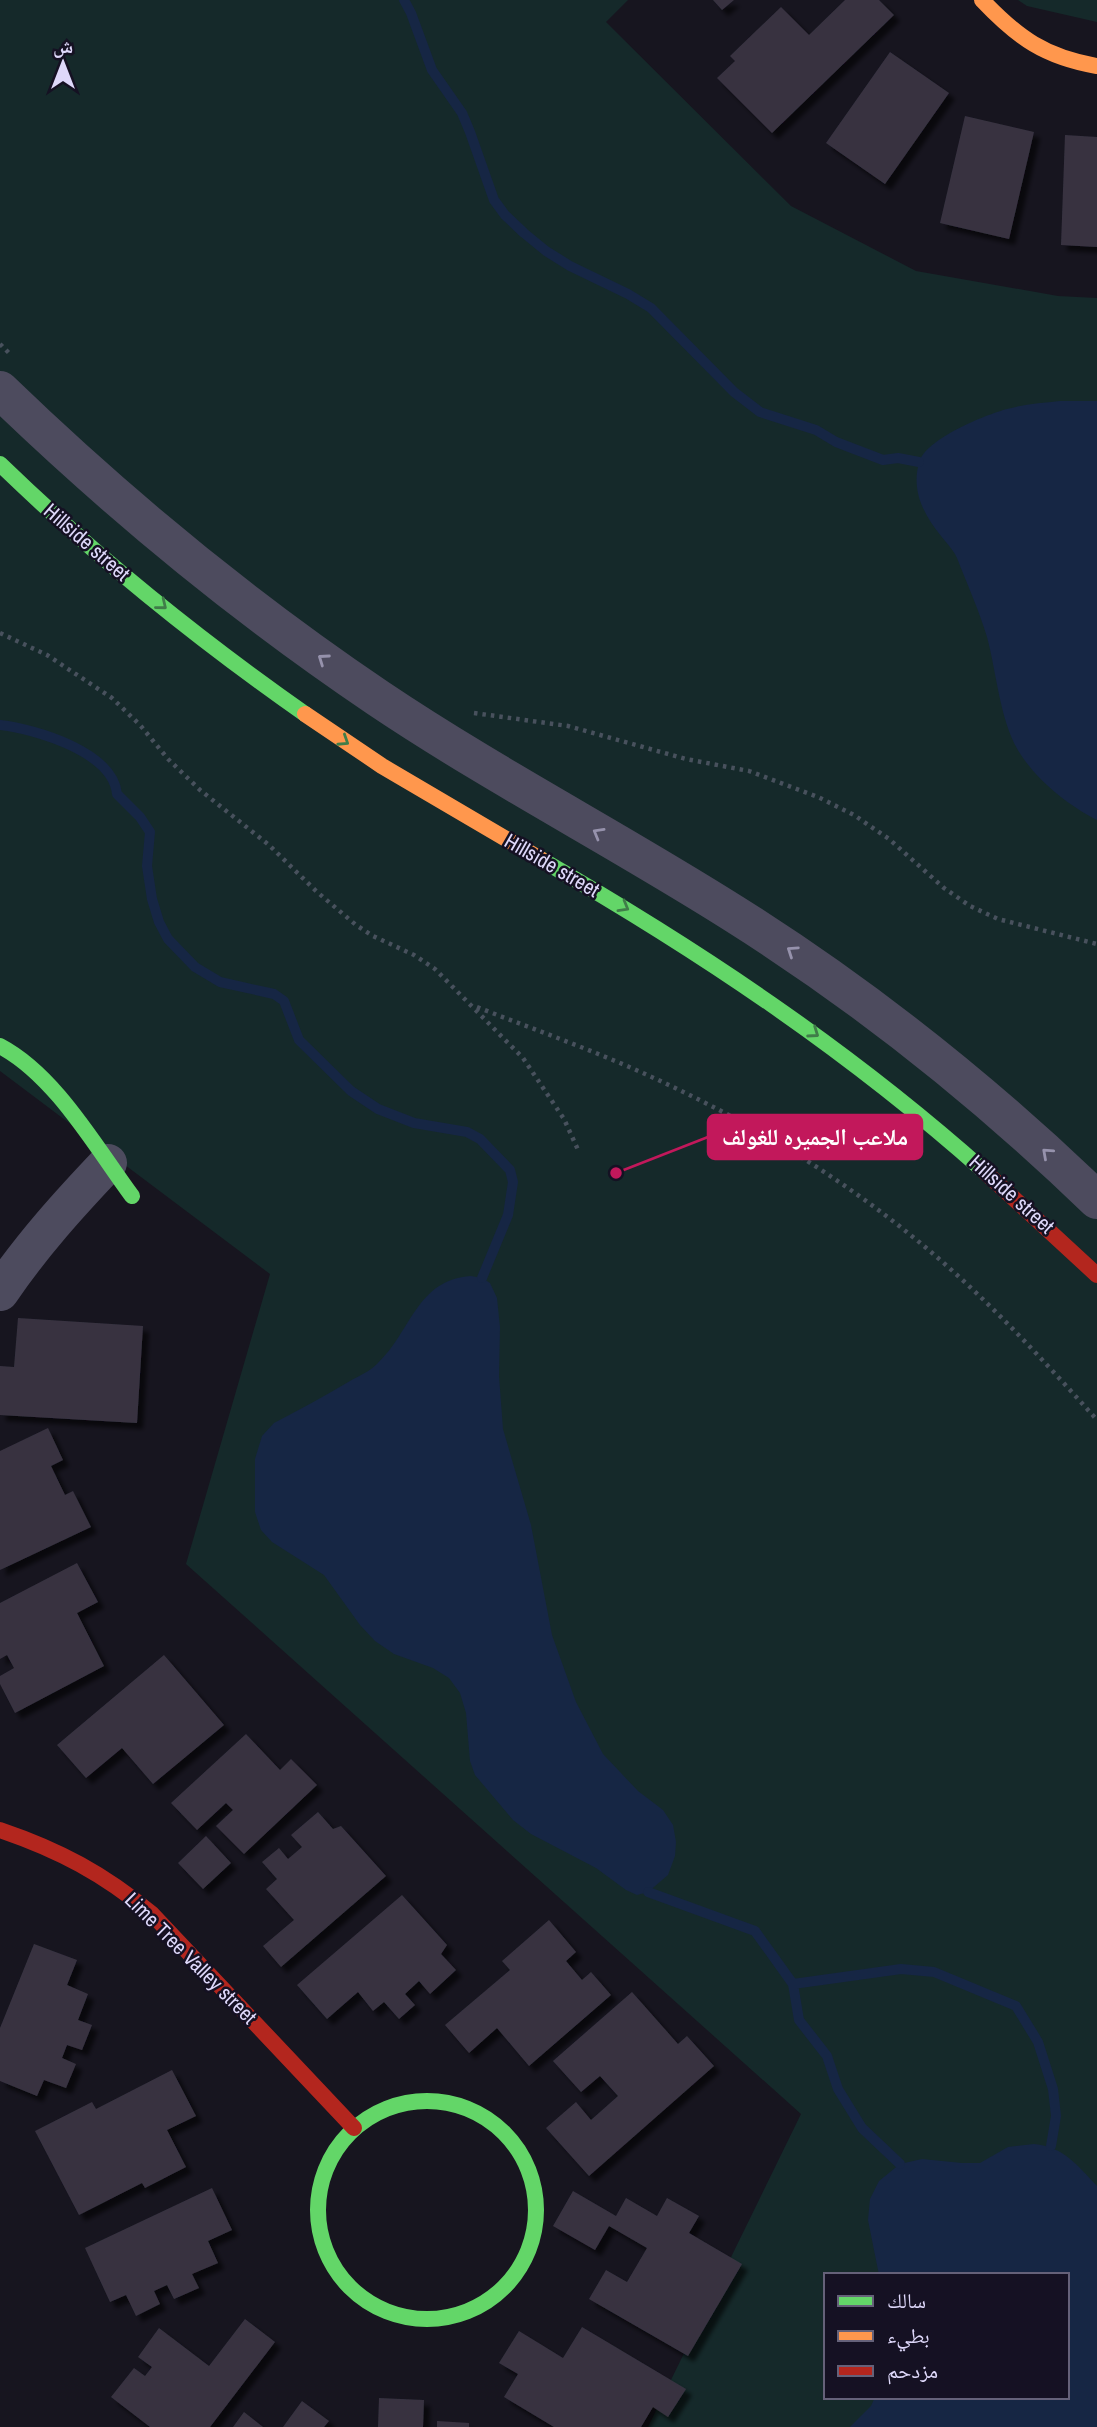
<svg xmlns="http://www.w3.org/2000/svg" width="1097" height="2427" font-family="'Archivo Narrow','Noto Naskh Arabic',sans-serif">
<defs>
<filter id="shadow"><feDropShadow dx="6" dy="6" stdDeviation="2" flood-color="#0009"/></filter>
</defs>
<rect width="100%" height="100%" fill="#17151f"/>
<path fill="#15292a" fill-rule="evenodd" d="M0,0H628L606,22L791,206L916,271L1058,296L1097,298V2427H648L801,2114L186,1564L270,1274L0,1071ZM826,2275H1067V2397H826Z
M1018,0H1097V22L1027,6Z"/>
<path fill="#162644" d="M1060,401H1097V820C1069,806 1038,781 1021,755C1000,724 997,674 987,637C979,610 967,584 957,558C953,549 947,544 941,536C924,515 911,491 919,463C925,439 985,415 1007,409C1025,404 1042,403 1060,401Z
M471,1276L482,1278L490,1283L497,1298L500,1327L499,1376L503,1429L531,1525L552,1635L576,1702L603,1754L638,1791L663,1810L673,1825L676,1842L675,1856L668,1875L648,1892L637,1895L626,1890L596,1868L531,1834L513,1820L475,1775L470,1761L466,1713L460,1693L449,1678L433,1668L394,1654L375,1641L360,1625L324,1575L272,1542L261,1530L255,1512V1459L262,1436L274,1423C299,1410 325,1396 350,1381C359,1376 370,1371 377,1364C412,1331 416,1280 471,1276Z
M1034,2144C1064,2147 1077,2165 1097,2186V2427H850L871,2406L875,2397H1067V2275H879L868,2220L870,2199L879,2181L900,2164L922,2159L962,2163H980L1008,2147Z"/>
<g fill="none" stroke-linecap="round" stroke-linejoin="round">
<path stroke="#162644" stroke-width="10" d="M404,0L411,13L432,70L462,113L470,132L494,200L505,215L524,233L546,251L570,266L628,294L651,308L734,392L760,412L816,430L836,442L883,460L898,458L919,462
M0,725C36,729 113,752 117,794L140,817L150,832L147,866L152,899L159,922L168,939L195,967L220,982L274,994L284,1001L299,1040L351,1091L378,1109L414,1123L467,1132L480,1139L510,1170L513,1182L508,1215L482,1278
M648,1892L755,1931L793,1984L901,1969L934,1972L1016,2006L1038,2042L1053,2089L1056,2116L1051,2146
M793,1984L799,2020L827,2056L838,2089L862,2128L900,2164"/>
</g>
<path fill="#373341" filter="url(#shadow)" d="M713,0H734L722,10Z
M845,0H879L894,15L772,133L717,78L735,61L730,56L781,7L809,35Z
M890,52L949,93L885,184L826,143Z
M965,116L1034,132L1009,239L940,223Z
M1065,135L1097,137V247L1061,245Z
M18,1318L143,1326L137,1423L0,1415V1366L14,1367Z
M48,1428L63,1460L51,1466L65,1495L73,1491L91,1527L0,1570V1451Z
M77,1563L98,1602L77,1613L104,1666L15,1713L0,1684V1676L14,1668L7,1655L0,1659V1603Z
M164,1655L224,1725L153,1784L122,1748L86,1778L57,1745Z
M246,1734L280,1770L291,1759L317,1785L244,1854L216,1826L233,1810L226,1803L197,1830L171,1803Z
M318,1812L333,1829L341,1826L386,1876L281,1967L263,1946L294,1920L266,1889L277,1879L262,1862L279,1848L288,1859L302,1847L291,1835Z
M206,1836L231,1863L203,1889L178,1863Z
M402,1895L447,1945L441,1954L456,1970L430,1994L419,1981L405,1994L415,2005L399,2019L384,2002L373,2011L358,1992L327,2019L297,1985Z
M549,1920L576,1952L566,1961L582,1980L591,1972L611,1995L529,2066L497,2028L469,2053L445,2025L510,1970L502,1961Z
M34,1944L77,1960L67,1985L88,1994L78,2020L92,2025L82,2050L67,2045L62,2058L76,2064L66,2088L44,2080L37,2096L0,2081V2028Z
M632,1992L678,2044L687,2036L714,2066L589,2176L546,2128L576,2102L591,2120L618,2096L600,2076L581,2092L553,2061Z
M172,2070L196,2116L167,2130L186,2167L145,2188L142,2183L79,2215L35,2131L92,2102L96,2109Z
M212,2188L232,2230L208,2241L218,2263L192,2274L199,2288L174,2299L167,2285L154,2291L160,2304L136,2316L126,2295L110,2302L85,2248Z
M573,2191L616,2216L626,2198L657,2216L667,2198L699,2216L689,2233L742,2264L688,2356L589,2299L606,2270L627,2282L647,2248L609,2226L595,2250L553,2226Z
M245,2319L275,2342L210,2427H150L111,2397L134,2368L145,2376L152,2367L138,2357L159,2328L209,2366Z
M582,2327L686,2389L668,2417L653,2407L641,2427H554L504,2397L518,2374L499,2363L519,2331L563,2358Z
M379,2398L424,2400L423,2427H378Z
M302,2401L329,2421L324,2427H283Z
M244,2412L263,2427H233Z
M437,2421L469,2423V2427H437Z"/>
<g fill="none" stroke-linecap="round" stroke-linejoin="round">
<path stroke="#48515d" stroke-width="4.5" stroke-dasharray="3.5 5" stroke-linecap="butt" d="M0,344L9,353
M0,633L47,655L112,698L140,725L168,759L200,790L269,845L316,891L356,925L373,936L414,955L435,969L523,1058L564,1119L579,1152
M474,713L568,726L686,759L749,771L818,797L854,815L889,839L944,888L970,906L998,919L1097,944
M477,1007C525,1026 573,1043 620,1063C723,1107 821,1163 908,1233C978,1289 1038,1354 1097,1420"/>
<path stroke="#4d4b5e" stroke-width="38" d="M0,390C117,503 243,607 378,698C494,776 618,840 736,915C866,997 986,1093 1097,1200
M0,1292C32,1245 69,1204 108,1163"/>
<path stroke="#63d668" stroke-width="16" d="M0,464C94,555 198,639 305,714
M542,860C700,951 848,1050 984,1171
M0,1046C55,1075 95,1146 132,1196
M318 2210a109 109 0 1 1 218 0a109 109 0 1 1-218 0Z"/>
<path stroke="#ff974d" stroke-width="16" d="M982,0C1018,38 1045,57 1097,66
M305,714L382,766L542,860"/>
<path stroke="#b3261e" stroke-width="16" d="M984,1171L1097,1275
M0,1830C59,1850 104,1874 152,1914L354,2128"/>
</g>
<defs><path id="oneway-chevron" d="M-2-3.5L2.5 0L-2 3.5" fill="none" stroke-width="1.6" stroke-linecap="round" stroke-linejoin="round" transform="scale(1.75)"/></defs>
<g stroke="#407d49">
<use href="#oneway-chevron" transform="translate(162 605) rotate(39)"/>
<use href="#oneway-chevron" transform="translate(344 741) rotate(33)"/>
<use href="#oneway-chevron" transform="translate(624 907) rotate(30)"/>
<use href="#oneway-chevron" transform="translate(814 1033) rotate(35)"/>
</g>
<g stroke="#9692ac">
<use href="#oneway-chevron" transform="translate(323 659) rotate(-145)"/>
<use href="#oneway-chevron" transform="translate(598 833) rotate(-150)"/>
<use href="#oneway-chevron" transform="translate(792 951) rotate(-146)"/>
<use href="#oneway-chevron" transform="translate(1047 1153) rotate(-138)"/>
</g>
<g text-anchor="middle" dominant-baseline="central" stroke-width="5" stroke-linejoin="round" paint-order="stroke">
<g font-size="21" fill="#ded8fa" stroke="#151123">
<text transform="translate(87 542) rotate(41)">Hillside street</text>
<text transform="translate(552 865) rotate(30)">Hillside street</text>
<text transform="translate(1012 1194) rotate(42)">Hillside street</text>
<text transform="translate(191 1958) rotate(45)">Lime Tree Valley street</text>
</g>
</g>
<path fill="none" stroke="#c2185b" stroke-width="2.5" d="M616 1173L708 1137"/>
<circle fill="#c2185b" stroke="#151123" stroke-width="2.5" cx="616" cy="1173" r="7"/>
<rect fill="#c2185b" stroke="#c2185b" stroke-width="2.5" x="708" y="1115" width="214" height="44" rx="7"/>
<g font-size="23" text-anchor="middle" font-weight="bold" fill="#fff">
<text x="815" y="1145">ملاعب الجميره للغولف</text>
</g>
<rect x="824" y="2273" width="245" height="126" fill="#151123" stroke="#656179" stroke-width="2"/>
<rect x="838" y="2296" width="35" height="10" fill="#63d668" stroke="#656179" stroke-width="2"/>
<text x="887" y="2308" font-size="21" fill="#ded8fa">سالك</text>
<rect x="838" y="2331" width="35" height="10" fill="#ff974d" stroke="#656179" stroke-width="2"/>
<text x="887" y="2343" font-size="21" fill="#ded8fa">بطيء</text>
<rect x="838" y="2366" width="35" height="10" fill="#b3261e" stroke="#656179" stroke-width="2"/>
<text x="887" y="2378" font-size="21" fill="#ded8fa">مزدحم</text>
<g transform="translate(63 63)" stroke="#151123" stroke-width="5" paint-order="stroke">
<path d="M0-5L12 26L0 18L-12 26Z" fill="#ded8fa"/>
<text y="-10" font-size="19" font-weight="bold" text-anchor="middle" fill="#ded8fa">ش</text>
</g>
</svg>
